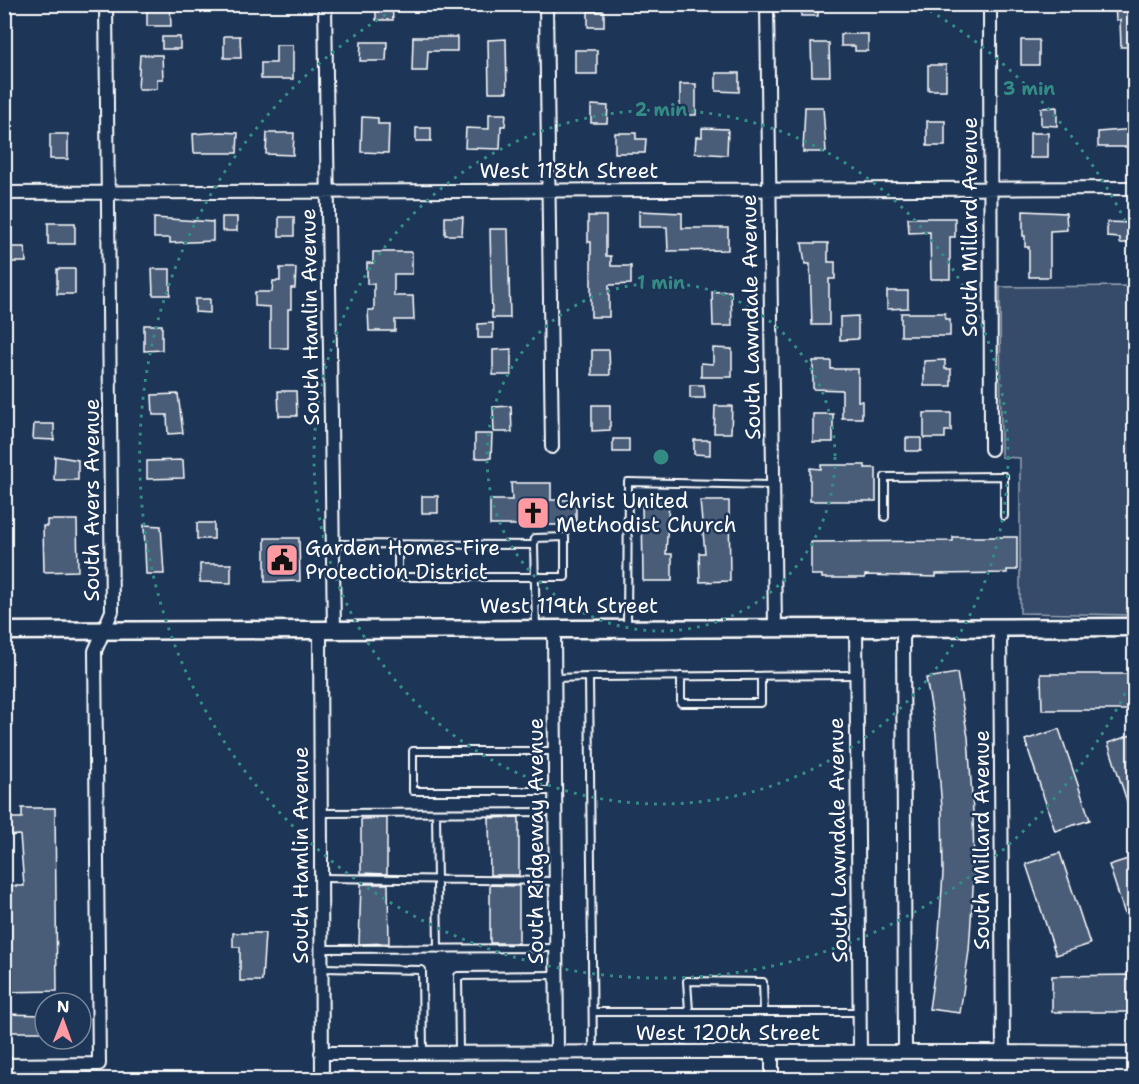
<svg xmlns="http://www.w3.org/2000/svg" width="1139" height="1084" font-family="'Shantell Sans',sans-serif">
<rect width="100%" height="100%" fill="#1d3557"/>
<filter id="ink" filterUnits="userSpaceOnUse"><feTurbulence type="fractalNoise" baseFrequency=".0167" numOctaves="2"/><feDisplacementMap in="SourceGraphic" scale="12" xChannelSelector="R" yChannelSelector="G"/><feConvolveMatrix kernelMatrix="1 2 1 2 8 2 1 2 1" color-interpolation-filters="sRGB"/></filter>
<g filter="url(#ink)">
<path fill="#364b69" stroke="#9aa5b4" stroke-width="1.5" d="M1134,286V479L1131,505L1134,543V615L1020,613V458L1001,457L1000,287Z"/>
<path fill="#4a5d79" stroke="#fff" stroke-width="1.5" d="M147,4H170L171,26H147Z
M376,4H392L393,20H376Z
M800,4H818V16H801Z
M1115,5H1127V10H1134V47H1121L1120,20H1116Z
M588,11H604V27H588Z
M841,34H868V51H855V46H841Z
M224,36H240L241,58H224Z
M162,37H180V49H162Z
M413,37H457V51H428L427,71H412Z
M506,39L507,92H489L488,40Z
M1021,40H1039V65H1021Z
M361,42H387L386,61H360Z
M811,43H829L830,76H812Z
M276,45H293V79H261V63H276Z
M575,50H597V74H575Z
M140,55H162L163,79H157V89H138Z
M928,65H946V90H928Z
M716,73H739V92L716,91Z
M680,84H696V115H680Z
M591,105L608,106L607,123H591Z
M805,107H823L826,152H803Z
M1057,107V126L1041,125V108Z
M489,114H506L505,126H501L500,149L465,148L466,128L489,129Z
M362,117L378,118V124H389L388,153L361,152Z
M927,121H945V146H927Z
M416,128H431V141H416Z
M702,128L728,129L727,155L695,153L696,137H702Z
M1134,129V147H1098V132Z
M221,132L238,133L237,153H194L193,134Z
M267,133H294L293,155L266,154Z
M615,133H636V139H646L645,153H615Z
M1030,133H1048V158H1030Z
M50,134H68V159H50Z
M639,211L682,213V228H728V250L668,251L667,227H639Z
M1023,211L1066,213L1067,230L1050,231V277H1029V247H1025V236H1023Z
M588,216H606V256H611V266H631V284L609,285V317H591V242H588Z
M222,217H237V231H222Z
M279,217H294V236H279Z
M445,217H463L462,235H445Z
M154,218L213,222V241L170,243V238H154Z
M908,218H955V237H950V279H931L930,232L909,233Z
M1107,222L1134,223V243H1120V238L1107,237Z
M48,223H75V244H48Z
M490,229H508L510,318H492Z
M802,243H828V262H835V279H829V325H812L810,264H805Z
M7,247H25L26,262H7Z
M373,252H412V274H394V296H413L414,320H395V331H369L368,310H374V284H367V263H373Z
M280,268H296L295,288H291V309H288V348H270V307L255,306V292H272L273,281H280Z
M57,269H75V294H57Z
M152,269H170V295H153Z
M731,291L732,326H713L712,292Z
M887,291H908V308L887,309Z
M195,299H210V313L195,312Z
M901,313H945L946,319H950V336H901Z
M858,316V339L840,340V317Z
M493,323V338H478V324Z
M144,325H162V350L144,351Z
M713,348L732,349V377H701V363L713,364Z
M511,349V375H493V350Z
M592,350H609L610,375H592Z
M945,360V369H951V386H924V361Z
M813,361H831V369H858V401H862V418H842V390L813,389Z
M690,385H704L705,398H690Z
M278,391H296L297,416H279Z
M178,394L183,433L168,434L167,415H153L152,395Z
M592,405H610V430L592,431Z
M511,406L512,432H494L493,407Z
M715,406H732L731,433H714Z
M924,413H951V431H945V438H924Z
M813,414H833V442H813Z
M34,424H54V440L33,439Z
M475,434H492L491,458H475Z
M906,438H921V451H906Z
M613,439H629V452H613Z
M694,440H710V455L694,454Z
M55,456L78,460V480H54Z
M183,460L184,478L147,479V461Z
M821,465H865V468H876V501H810V468L821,469Z
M511,483H551V500H576V525H490V500H512Z
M422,496H438V513H422Z
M700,501H729L730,581L700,582L699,553H705Z
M642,502H669L666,554H672V581H643Z
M47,520H77L78,571L44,572L43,526H47Z
M197,523H214V539H197Z
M144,525L161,526L164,574H146Z
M953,537H1017V570H1007V573L936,574V577L865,575V578H822V575H811V542L953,541Z
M265,538H299L300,581L265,582Z
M200,564H231V583L200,582Z
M957,673L968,737L973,811L974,874L969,951L960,1013L929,1009L938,947L943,873L942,808L936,734L926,678Z
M1041,674H1134V710H1042Z
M1059,729L1090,820L1055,831L1025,740Z
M1134,734V816L1132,817L1108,743Z
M22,808H55L57,991L4,992V886H24L20,835L4,836V818H22Z
M519,817V875H490L489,818Z
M387,818V874L361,873V819Z
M1060,853L1090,944L1056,955L1026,864Z
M1134,857V935L1132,936L1109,865Z
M361,884H388L389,943L359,944Z
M490,885L519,886V943H490Z
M233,933H265L262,981H240V947H233Z
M1134,975V1012H1052V976Z
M4,1014L45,1015V1032H4Z"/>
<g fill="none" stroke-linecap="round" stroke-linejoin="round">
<defs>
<path id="lane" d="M885,517V477L1004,476V516
M333,544L534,545L536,629
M398,545V577H565V537L535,538L534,545
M627,627L628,482L773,485
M681,676V703H761V676
M554,678L589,677
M555,751H413V791H555
M321,813L555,812
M436,813L438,949
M321,878L556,881
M322,949L556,948
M322,968L422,970L423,1053
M689,1011L687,981L763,982L764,1012
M593,1012H859
M593,1052L589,677L856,675
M459,1053L458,976L557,975"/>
<path id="street" d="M325,4L334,630
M546,4L552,447
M767,4L775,628
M990,4L991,449
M4,193L1134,188
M1000,627L1003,1052
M856,628L860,1052
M903,628L905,1050
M554,629L557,1053
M320,630L322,1080
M321,1053C592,1053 864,1050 1134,1053
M4,1065L99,1064L95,651L112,611L106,4
M772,1080V1053"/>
<path id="secondary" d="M4,631L1134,627"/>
</defs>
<use href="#lane" stroke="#fff" stroke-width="10"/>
<use href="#street" stroke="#fff" stroke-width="16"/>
<use href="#secondary" stroke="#fff" stroke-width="21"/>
<use href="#lane" stroke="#1d3557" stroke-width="6"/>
<use href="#street" stroke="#1d3557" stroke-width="12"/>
<use href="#secondary" stroke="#1d3557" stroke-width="16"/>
</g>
</g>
<g fill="none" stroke="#338b84" stroke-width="3" stroke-dasharray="3 6">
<circle cx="661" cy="457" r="174"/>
<circle cx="661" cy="457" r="347"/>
<path d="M1133 677A521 521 0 1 1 400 6M922 6A521 521 0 0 1 1133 237"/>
</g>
<defs>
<symbol id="church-square" viewBox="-11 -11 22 22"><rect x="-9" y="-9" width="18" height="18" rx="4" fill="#ff9aa2" stroke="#1d3557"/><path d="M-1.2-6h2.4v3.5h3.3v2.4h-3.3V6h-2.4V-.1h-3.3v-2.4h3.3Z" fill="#111"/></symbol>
<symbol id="civic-square" viewBox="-11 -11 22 22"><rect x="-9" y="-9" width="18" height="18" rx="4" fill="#ff9aa2" stroke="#1d3557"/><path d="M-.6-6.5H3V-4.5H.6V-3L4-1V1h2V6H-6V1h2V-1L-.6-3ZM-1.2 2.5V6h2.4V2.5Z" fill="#111"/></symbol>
</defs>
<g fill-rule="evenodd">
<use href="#church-square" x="514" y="494" width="38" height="38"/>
<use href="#civic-square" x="263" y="541" width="38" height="38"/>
</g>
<g text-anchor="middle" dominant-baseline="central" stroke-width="5" stroke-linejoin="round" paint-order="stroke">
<g font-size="21" fill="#fff" stroke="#1d3557">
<text x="569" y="171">West 118th Street</text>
<text transform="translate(970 227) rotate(-90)">South Millard Avenue</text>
<text transform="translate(310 317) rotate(-91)">South Hamlin Avenue</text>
<text transform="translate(751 317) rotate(-91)">South Lawndale Avenue</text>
<text transform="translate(92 500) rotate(-90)">South Avers Avenue</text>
<text x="569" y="606">West 119th Street</text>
<text transform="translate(838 840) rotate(-91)">South Lawndale Avenue</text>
<text transform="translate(982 840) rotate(-90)">South Millard Avenue</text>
<text transform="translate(536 841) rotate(-90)">South Ridgeway Avenue</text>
<text transform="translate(301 855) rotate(-90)">South Hamlin Avenue</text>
<text x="728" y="1033">West 120th Street</text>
</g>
<g font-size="21" fill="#fff" stroke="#1d3557" text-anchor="start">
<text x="556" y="501">Christ United<tspan x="556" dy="24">Methodist Church</tspan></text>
<text x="305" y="548">Garden Homes Fire<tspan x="305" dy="24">Protection District</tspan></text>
</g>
</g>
<circle cx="661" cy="457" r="9" fill="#338b84" stroke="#1d3557" stroke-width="3"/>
<g font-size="18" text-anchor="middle" font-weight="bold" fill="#338b84" stroke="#1d3557" stroke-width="5" stroke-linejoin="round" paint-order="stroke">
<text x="1029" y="95">3 min</text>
<text x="661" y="116">2 min</text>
<text x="661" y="289">1 min</text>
</g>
<rect width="1139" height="1084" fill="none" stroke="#1d3557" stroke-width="24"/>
<rect x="12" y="12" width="1115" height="1060" fill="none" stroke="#fff" stroke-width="2" filter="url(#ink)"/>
<g transform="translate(63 1021) rotate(1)"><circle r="28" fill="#1d3557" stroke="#77869a" stroke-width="1.5"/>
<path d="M0-4.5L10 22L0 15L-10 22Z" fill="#ff9aa2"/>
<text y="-9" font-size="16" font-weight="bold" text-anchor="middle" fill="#ffffff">N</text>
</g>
</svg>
